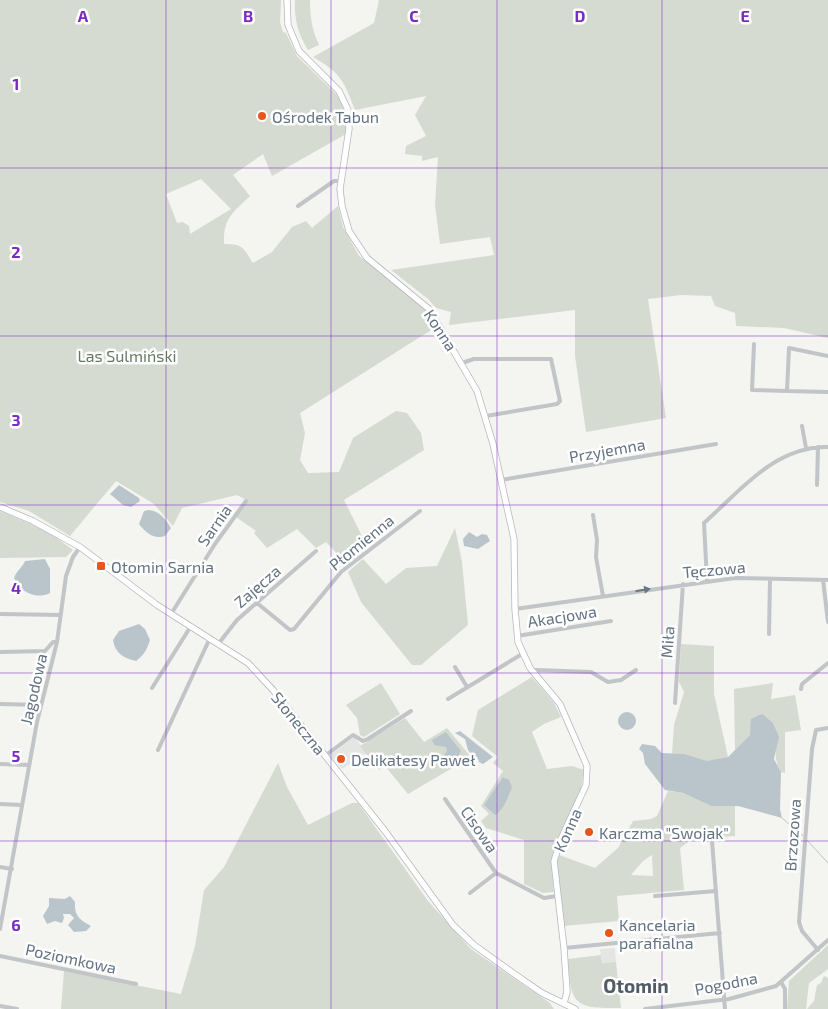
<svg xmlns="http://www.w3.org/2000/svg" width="828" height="1009" font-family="'Exo 2',sans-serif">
<rect width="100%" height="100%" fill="#f4f4f0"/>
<path fill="#e5e6e4" d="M354,737L367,753L342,769L330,755Z
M615,948L616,962L602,963L600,949Z"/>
<path fill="#d5dbd1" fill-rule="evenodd" d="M0,0H281L280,22L283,32L286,33L297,56L339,97L345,112L346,134L272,176L263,154L233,175L250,196C232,213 223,219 224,244C244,244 243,248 253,263L272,252L292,227L306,221L312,228L338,206L343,227L359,256L423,306L436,327L300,413L305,433L300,460L308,473L339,472L353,438L396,411L407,413L421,433L424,450L344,500L363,538V552L347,564L326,542L316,548L297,529L267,548L254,533L256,531L236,517L248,501L237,495L182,508L173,526L154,504L116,481L70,536L29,511L0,502ZM201,179L231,209L190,234L189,226L183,222L177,223L166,194Z
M295,0H310C310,16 312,30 319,45L308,50C298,34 294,19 295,0Z
M379,0H828V338L784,328L736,326L735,313L715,306L711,296L681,295L648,299L666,418L586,432L575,356V310L449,325L451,312L436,308L428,299L391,270L494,255L490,237L440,244L435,205L438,157L422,161V156L405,154L406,146L426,136L415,115L426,96L355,110C344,81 341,73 313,57L374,23Z
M0,511L49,532L73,550L66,557L0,558Z
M455,528L462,562L468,625L421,665H412L361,602L348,572L363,559L386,584L406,568L437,566Z
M681,644L714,646V694L728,757L707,762L672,753L674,725L684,692L679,682Z
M532,677L554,703L561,717L544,724L532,732L547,769L572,766L584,770L580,794L560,836L551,863L554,892L543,893L524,884V840L486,828L481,821L489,814L481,806L503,771L493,763L498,757L472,736L478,710Z
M381,683L400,714L364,737L360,735L357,718L346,705Z
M773,683L771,699L795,695L801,730L785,732V773L781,772C769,750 783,746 773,723L750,735L735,750L734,689Z
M405,718L424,742L447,728L471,757L408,794L385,766L379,770L360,746Z
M278,763L287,787L308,825L352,803H358L428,901L471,949L550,1003L554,1009H61L64,971L181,994L195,946L204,890L224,867Z
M668,791L683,793L711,806H735V836L692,839L680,848L684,890L617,896L619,921L563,926L557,863L559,855L595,868L618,848L633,821L651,819L657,816ZM652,855L653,876L631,875L643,861Z
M828,945V969L809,983L806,1009H787L789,981Z
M601,955L602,963L616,962L621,1008C572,1009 571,1003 568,959Z
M824,976L828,978V1009H807L814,1001L817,985L821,983Z"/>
<path fill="#bac5cb" d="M119,485L139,498L140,501L131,507L123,505L110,494Z
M149,510C159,511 166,519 171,528L165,536C154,540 145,532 139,524L144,511Z
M469,532L477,537L482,534L487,535L490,541L478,549L464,546L463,539Z
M45,559L50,569V593C36,600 20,592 14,578C17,570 22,568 25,561Z
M139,624L145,629L150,640C147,650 143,656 136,661C123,658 115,653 113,640L119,631Z
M618 721a9 9 0 1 1 18 0a9 9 0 1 1-18 0Z
M762,714L773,723L779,737L774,759L781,772L780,809L782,818L738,806H711L683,793L665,790L645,764L643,753L639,749L642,744L655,746L662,753L684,754L707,761L728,757L750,735L751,719Z
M460,731L493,757L483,764L479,762L478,759L475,760L468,750L465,739L455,733Z
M446,732L461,751C457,759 450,765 440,767L438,762L447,751L446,747L434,745L432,740Z
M503,777L509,780L512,787C508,797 504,810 495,815L484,805Z
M70,896L75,902C74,916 80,920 91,926L86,931L74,932L68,925L74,918L70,914H63L64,918L62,923L55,921L47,924L43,916L49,906V898L65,899Z"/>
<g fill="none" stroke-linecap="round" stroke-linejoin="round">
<path stroke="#bac5cb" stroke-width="1" d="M782,818L803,836
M807,840L828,863"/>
<defs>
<path id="secondary" d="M287,0L288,25L299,51L339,91L348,110L349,129L340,189L342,206L349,231L367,258L429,309L477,391L493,444L514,539L515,609L518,642L530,668L560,704L587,766L586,785L561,839L554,861L564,948L567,992L564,1003
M0,507L33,521L80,547L157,605L248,663L273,690L385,831L453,925L474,945L513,973L542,993L575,1009"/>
</defs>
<use href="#secondary" stroke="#b4b8bd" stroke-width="7"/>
<path stroke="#c1c5c8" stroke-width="4" d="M298,206L334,181H341
M754,344L752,390L787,391
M828,356L789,348L787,391L828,392
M462,363L474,359H551L560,401L557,404L486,416
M802,426L806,448
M501,480L716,444
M817,485L818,447
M593,515L597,540L596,557L603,596
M823,580L828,622
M707,581L704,523C741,490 775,446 828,447
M257,603L290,630L294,629L341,572L420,511
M515,609L735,578L828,580
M0,614L61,615
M171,614L215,544L246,501
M769,634L770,579
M517,636L611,621
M219,643L237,620L316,551
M0,652L45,651L53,642H57
M455,667L467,687
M534,672L536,670L591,672L608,682L621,680L636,670
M152,688L191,626
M801,689L802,684L828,663
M448,699L522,654
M675,703L683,584
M0,704L41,705
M158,750L210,638
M326,755L353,735L363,741L368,739L411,711
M0,764L29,765
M445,799L496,873L544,898L557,896
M0,804L21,805
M712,841L725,1009
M0,867L12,869
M470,893L496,873
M655,896L716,891
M0,929L37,722L57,642L66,576L73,557L80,547
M564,948L720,933
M818,950L802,931L799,922L812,749L816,730L828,728
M0,956L136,984
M781,982L785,989V1009
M0,1006L17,1009
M645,1009L729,999L776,986L828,940"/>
<use href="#secondary" stroke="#fff" stroke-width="5.5"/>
</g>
<defs><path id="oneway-solid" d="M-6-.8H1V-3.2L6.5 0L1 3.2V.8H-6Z" transform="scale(1.25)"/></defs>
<use fill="#687686" href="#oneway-solid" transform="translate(643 590) rotate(-9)"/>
<path fill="none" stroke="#7b2cbf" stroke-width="1" stroke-opacity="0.55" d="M166,0V1009M331,0V1009M497,0V1009M662,0V1009M0,168H828M0,336H828M0,505H828M0,673H828M0,841H828"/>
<g fill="#e6571e" stroke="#fff" stroke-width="2">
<circle cx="262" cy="116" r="5"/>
<rect x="96" y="561" width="10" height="10" rx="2.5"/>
<circle cx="341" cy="759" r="5"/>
<circle cx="589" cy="832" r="5"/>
<circle cx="609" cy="933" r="5"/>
</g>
<g text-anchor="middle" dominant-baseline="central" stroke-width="5" stroke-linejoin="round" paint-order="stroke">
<g font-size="16" fill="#637282" stroke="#fff" text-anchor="start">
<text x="272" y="116">Ośrodek Tabun</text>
<text x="111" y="566">Otomin Sarnia</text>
<text x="351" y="759">Delikatesy Paweł</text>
<text x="599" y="832">Karczma "Swojak"</text>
<text x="619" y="924">Kancelaria<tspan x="619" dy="18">parafialna</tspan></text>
</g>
<g font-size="16" fill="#637282" stroke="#fff">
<text transform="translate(441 330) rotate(57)">Konna</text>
<text transform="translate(607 450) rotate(-10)">Przyjemna</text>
<text transform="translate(214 525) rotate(-55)">Sarnia</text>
<text transform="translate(361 542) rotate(-39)">Płomienna</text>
<text transform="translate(714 569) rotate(-5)">Tęczowa</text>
<text transform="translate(257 586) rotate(-41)">Zajęcza</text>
<text transform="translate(562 616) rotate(-9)">Akacjowa</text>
<text transform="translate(667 642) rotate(-86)">Miła</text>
<text transform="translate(33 689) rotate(-77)">Jagodowa</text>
<text transform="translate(299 723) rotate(51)">Słoneczna</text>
<text transform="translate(480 829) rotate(55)">Cisowa</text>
<text transform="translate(567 830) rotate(-66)">Konna</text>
<text transform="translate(792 835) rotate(-86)">Brzozowa</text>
<text transform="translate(71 958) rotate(12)">Poziomkowa</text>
<text transform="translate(726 983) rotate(-11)">Pogodna</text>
</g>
<g font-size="16" fill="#657962" stroke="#fff">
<text x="127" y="355">Las Sulmiński</text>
</g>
<g font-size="19" font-weight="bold" fill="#515c67" stroke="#fff">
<text x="636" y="985">Otomin</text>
</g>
</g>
<g font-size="16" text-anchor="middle" font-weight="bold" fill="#7b2cbf" stroke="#fff" stroke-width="5" stroke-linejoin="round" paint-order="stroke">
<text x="83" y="22">A</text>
<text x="248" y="22">B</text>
<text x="414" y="22">C</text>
<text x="580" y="22">D</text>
<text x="745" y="22">E</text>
<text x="16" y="90">1</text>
<text x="16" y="258">2</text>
<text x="16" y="426">3</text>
<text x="16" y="594">4</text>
<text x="16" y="762">5</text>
<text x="16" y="931">6</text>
</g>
</svg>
